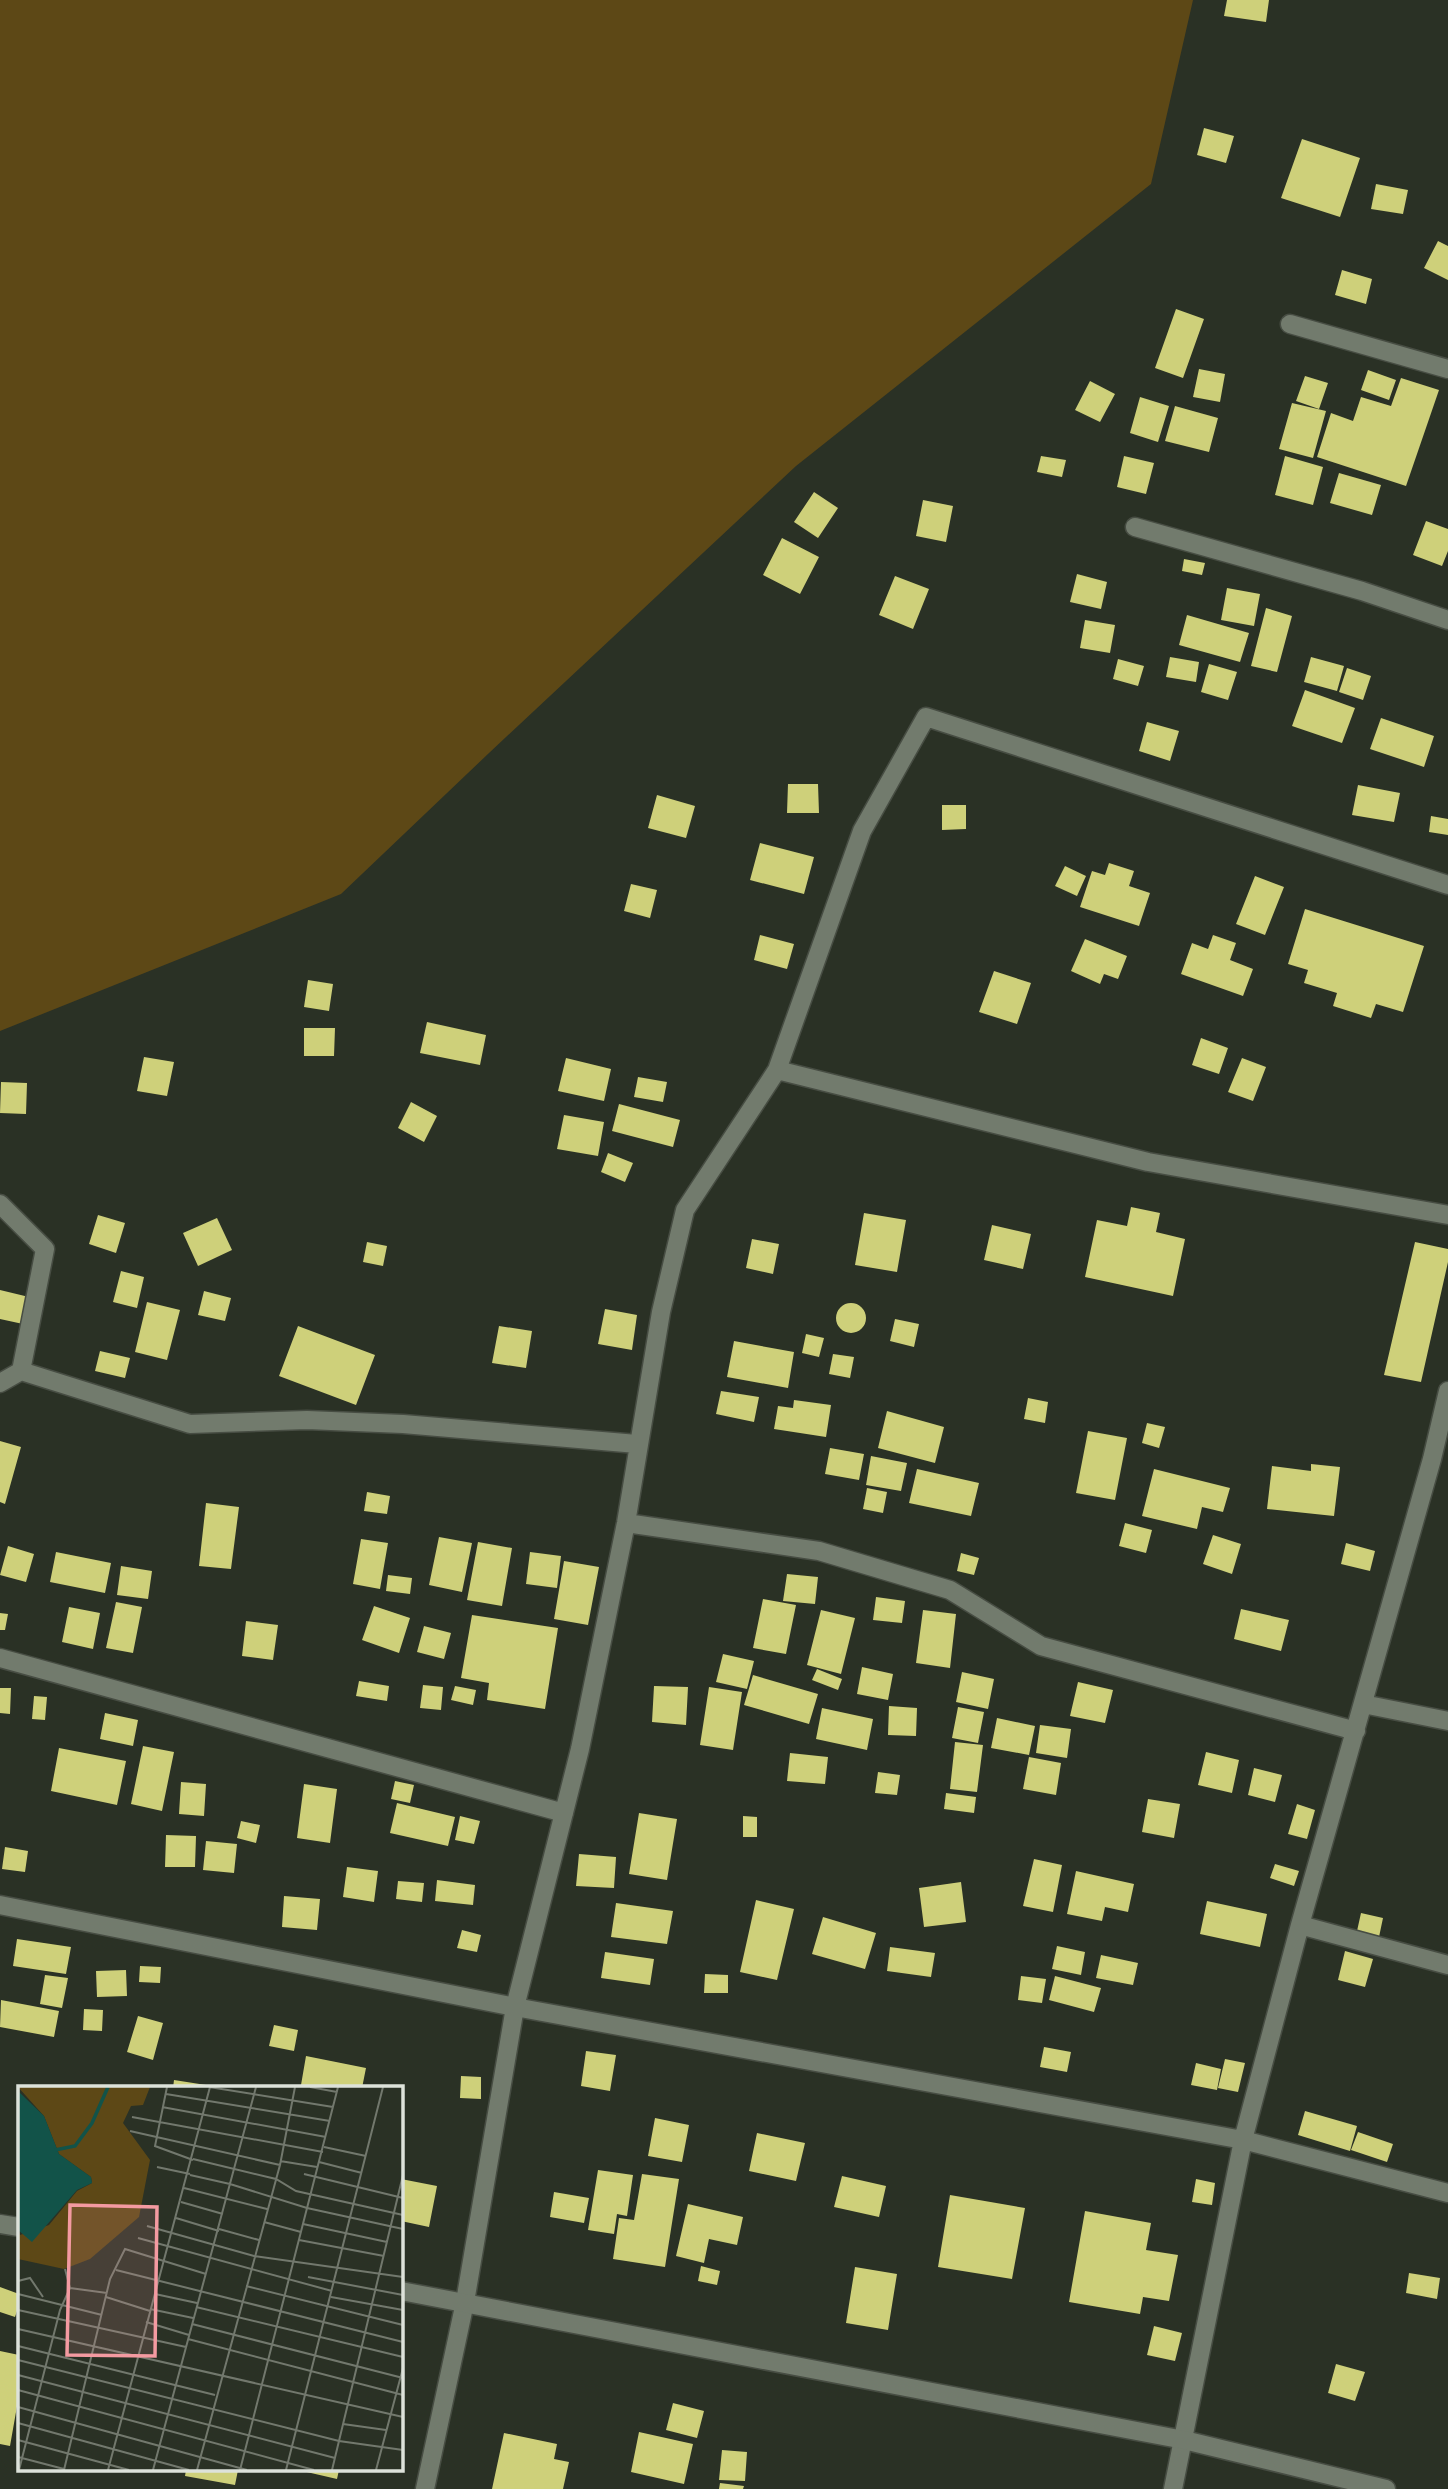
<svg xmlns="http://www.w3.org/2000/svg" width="1448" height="2489" font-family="Lato,sans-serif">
<rect width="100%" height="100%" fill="#2a3125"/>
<path fill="#5d4816" d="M0,0H1193L1151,184L796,466L489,753L341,894L0,1031Z"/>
<path fill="#ced07a" d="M1227,0H1269L1266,22L1224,16Z
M1204,128L1234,136L1226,163L1197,155Z
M1302,139L1360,158L1340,217L1281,198Z
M1376,184L1408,190L1403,214L1371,209Z
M1438,241L1448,246V280L1424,268Z
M1342,270L1372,279L1366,304L1335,295Z
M1176,309L1204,319L1183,378L1155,368Z
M1199,369L1225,374L1220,402L1193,397Z
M1368,370L1396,380L1389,400L1361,390Z
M1305,376L1328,383L1319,409L1296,401Z
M1401,378L1439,390L1406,486L1317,457L1331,413L1353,421L1361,397L1391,406Z
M1090,381L1115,394L1100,422L1075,410Z
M1140,397L1169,406L1158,442L1130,433Z
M1292,403L1326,411L1313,458L1279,449Z
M1175,406L1218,418L1209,452L1165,441Z
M1041,456L1066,460L1062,477L1037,472Z
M1124,456L1154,463L1146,494L1117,487Z
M1285,456L1323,467L1313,505L1275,495Z
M1339,473L1381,485L1372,515L1330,503Z
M814,492L838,508L818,538L794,522Z
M923,500L953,506L946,542L916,536Z
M1426,521L1448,529V551L1442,566L1413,555Z
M782,538L819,557L800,594L763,575Z
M1184,559L1205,563L1202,575L1182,571Z
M1077,574L1107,582L1101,609L1070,602Z
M895,576L929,589L913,629L879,615Z
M1227,588L1260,594L1254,626L1221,620Z
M1266,608L1292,616L1277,672L1251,666Z
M1187,615L1249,633L1240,662L1179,645Z
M1085,620L1115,625L1110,653L1080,648Z
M1170,657L1199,662L1196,682L1166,677Z
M1311,657L1344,666L1337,691L1304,682Z
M1118,659L1144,666L1138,686L1113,679Z
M1209,664L1237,672L1228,700L1201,692Z
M1347,668L1371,676L1363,700L1339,692Z
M1305,690L1355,708L1342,743L1292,726Z
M1381,718L1434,736L1424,767L1370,749Z
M1147,722L1179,731L1170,761L1139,751Z
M788,784H818L819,813H787Z
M1358,785L1400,793L1394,822L1352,815Z
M657,795L695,806L686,838L648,828Z
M942,805H966V829L942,830Z
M1431,816L1448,819V835L1429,832Z
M760,843L814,857L804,894L750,880Z
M1109,863L1134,871L1129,886L1150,893L1139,926L1080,907L1092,871L1105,875Z
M1065,866L1086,876L1077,896L1055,886Z
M1255,876L1284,887L1265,935L1236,924Z
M631,884L657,890L650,918L624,911Z
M1305,909L1424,946L1403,1012L1376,1004L1371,1018L1333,1006L1337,993L1304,983L1308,970L1288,964Z
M760,935L794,944L787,969L754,960Z
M1213,935L1236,943L1230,960L1253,969L1243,996L1181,974L1192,943L1208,949Z
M1085,939L1127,956L1118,979L1104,974L1100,984L1071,971Z
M994,971L1031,983L1017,1024L979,1012Z
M308,980L333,984L329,1011L304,1007Z
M427,1022L486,1035L480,1065L420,1053Z
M304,1028H335L334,1056H304Z
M1201,1038L1228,1048L1219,1074L1192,1065Z
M144,1057L174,1062L167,1096L137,1091Z
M566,1058L611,1069L604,1101L558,1091Z
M1242,1058L1266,1067L1253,1101L1228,1092Z
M638,1077L667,1082L663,1102L634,1097Z
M1,1082L27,1083L26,1114L0,1113Z
M411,1102L437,1116L424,1142L398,1128Z
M619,1104L680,1120L673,1147L612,1131Z
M564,1115L604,1122L598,1156L557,1149Z
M608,1153L633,1163L625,1182L601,1172Z
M1131,1207L1160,1213L1156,1232L1185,1239L1173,1296L1085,1277L1097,1220L1127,1226Z
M864,1213L906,1220L897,1272L855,1265Z
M98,1215L125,1223L116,1253L89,1244Z
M217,1218L232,1250L198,1266L183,1233Z
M992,1225L1031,1234L1023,1269L984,1260Z
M752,1239L779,1244L773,1274L746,1268Z
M367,1242L387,1246L383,1266L363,1262Z
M1415,1242L1448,1249V1262L1421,1382L1384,1375Z
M121,1271L144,1277L137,1308L113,1302Z
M0,1290L29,1297L23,1324L0,1319Z
M204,1291L231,1298L225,1321L198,1315Z
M147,1302L180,1310L167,1360L135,1352Z
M836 1318a15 15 0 1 1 30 0a15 15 0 1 1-30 0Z
M605,1309L637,1315L632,1350L598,1344Z
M895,1319L919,1324L914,1347L890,1341Z
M298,1326L375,1355L356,1405L279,1376Z
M499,1326L532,1331L526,1368L492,1363Z
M806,1334L824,1338L819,1357L802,1353Z
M734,1341L794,1352L788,1388L727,1377Z
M100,1351L130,1358L125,1378L95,1371Z
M833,1354L854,1357L850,1378L829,1374Z
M721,1391L759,1397L754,1422L716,1414Z
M1028,1398L1048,1402L1045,1423L1024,1419Z
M794,1400L831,1405L826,1437L774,1429L778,1406L793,1408Z
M887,1411L944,1427L935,1463L878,1448Z
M1147,1423L1165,1427L1159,1448L1142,1443Z
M1088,1431L1127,1438L1115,1500L1076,1493Z
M0,1441L21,1447L5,1504L0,1502Z
M830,1448L864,1454L859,1480L825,1474Z
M871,1456L907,1463L901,1491L866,1485Z
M1311,1464L1340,1467L1334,1516L1267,1509L1272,1466L1311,1471Z
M917,1469L979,1483L971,1516L909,1503Z
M1154,1469L1230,1488L1223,1512L1202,1507L1197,1529L1142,1516Z
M867,1488L887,1492L883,1513L863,1509Z
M367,1492L390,1496L387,1514L364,1511Z
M206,1503L239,1507L231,1569L199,1566Z
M1125,1523L1152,1530L1146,1553L1119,1546Z
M1213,1535L1241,1544L1232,1574L1203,1564Z
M439,1537L472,1543L462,1592L429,1585Z
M361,1539L388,1543L380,1589L353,1584Z
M478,1542L512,1548L502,1606L467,1600Z
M1346,1543L1375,1551L1370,1571L1341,1564Z
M8,1546L34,1554L26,1582L0,1575Z
M56,1552L111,1563L105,1593L50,1582Z
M530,1552L561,1556L557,1588L526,1584Z
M961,1553L979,1558L974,1575L957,1571Z
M564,1561L599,1567L588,1625L554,1619Z
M121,1566L152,1571L148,1599L117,1595Z
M787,1574L818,1577L815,1604L783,1601Z
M388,1575L412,1578L410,1594L386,1591Z
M876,1597L905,1601L902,1623L873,1620Z
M763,1599L796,1605L786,1654L753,1648Z
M116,1602L142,1607L133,1653L106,1648Z
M374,1606L410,1618L399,1653L362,1640Z
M69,1607L100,1613L93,1649L62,1642Z
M1241,1609L1289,1620L1281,1651L1234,1639Z
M821,1610L855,1618L841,1674L807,1665Z
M923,1610L956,1614L950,1668L916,1663Z
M0,1613L8,1614L5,1630H0Z
M472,1615L558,1628L545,1709L487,1700L489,1683L461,1678Z
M246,1621L278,1625L273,1660L242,1656Z
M424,1626L451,1633L444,1659L417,1652Z
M723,1654L754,1661L747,1689L716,1682Z
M862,1667L893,1674L888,1700L857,1694Z
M817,1669L842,1679L838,1690L812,1680Z
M962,1672L994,1679L988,1709L956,1702Z
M753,1675L818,1694L809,1724L744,1705Z
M359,1681L389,1686L387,1701L356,1696Z
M1078,1682L1113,1690L1105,1723L1070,1716Z
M423,1685L443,1687L441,1710L420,1708Z
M455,1686L476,1690L473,1705L451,1700Z
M654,1686L688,1687L686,1725L652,1722Z
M709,1687L742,1692L733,1750L700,1745Z
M0,1688H11L10,1714L0,1713Z
M34,1696L47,1697L45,1720L32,1719Z
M889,1706L917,1708L916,1736L888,1735Z
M958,1707L984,1712L978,1743L952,1738Z
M822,1708L873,1719L867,1750L816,1739Z
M105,1713L138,1720L133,1746L100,1739Z
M997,1718L1035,1726L1029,1755L991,1748Z
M1040,1725L1071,1729L1067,1758L1036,1753Z
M955,1742L983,1745L977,1792L950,1789Z
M143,1746L174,1752L162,1811L131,1804Z
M59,1748L126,1761L117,1805L51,1791Z
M1206,1752L1239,1760L1232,1793L1198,1785Z
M790,1753L828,1757L825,1784L787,1781Z
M1029,1757L1061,1763L1056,1795L1023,1789Z
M1254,1768L1282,1775L1275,1802L1248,1795Z
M878,1772L900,1775L897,1795L875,1793Z
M395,1781L414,1785L410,1803L391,1799Z
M181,1782L206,1784L204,1816L179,1814Z
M304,1784L337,1789L330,1843L297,1838Z
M946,1793L976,1797L974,1813L944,1809Z
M1148,1799L1180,1804L1174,1838L1142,1832Z
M397,1803L455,1817L448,1846L390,1833Z
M1297,1804L1315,1810L1307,1839L1288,1834Z
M639,1813L677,1819L667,1880L629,1874Z
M460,1816L480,1821L474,1844L455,1840Z
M743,1816L757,1817V1837H743Z
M241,1821L260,1825L256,1843L237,1838Z
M166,1835L196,1836L195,1867H165Z
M206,1841L237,1844L234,1873L203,1870Z
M5,1847L28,1851L25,1872L2,1869Z
M579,1854L616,1857L614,1888L576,1886Z
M1034,1859L1062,1865L1053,1912L1023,1906Z
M1275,1864L1299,1871L1294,1886L1270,1878Z
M347,1867L378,1871L374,1902L343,1897Z
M1076,1871L1134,1884L1128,1912L1105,1907L1102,1921L1067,1914Z
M437,1880L475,1885L473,1905L435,1901Z
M398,1881L424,1883L422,1902L396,1899Z
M961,1882L966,1922L924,1927L919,1888Z
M284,1896L320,1899L317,1930L282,1927Z
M756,1900L794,1909L777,1980L740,1972Z
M1207,1901L1267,1914L1260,1947L1200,1934Z
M616,1903L673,1911L667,1944L611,1937Z
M1361,1913L1383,1918L1379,1937L1357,1931Z
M823,1917L876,1933L865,1969L812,1954Z
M462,1930L481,1935L477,1952L457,1948Z
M17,1939L71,1947L66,1974L13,1966Z
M1057,1946L1085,1952L1081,1975L1052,1969Z
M890,1947L935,1953L931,1977L887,1971Z
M1345,1951L1373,1959L1365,1987L1338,1980Z
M605,1952L654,1959L650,1985L601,1978Z
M1101,1955L1138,1963L1133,1985L1096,1978Z
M140,1966L161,1967L160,1983L139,1982Z
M126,1970L127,1996L97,1997L96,1971Z
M705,1974L728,1975V1993H704Z
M45,1975L68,1978L62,2008L40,2004Z
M1021,1976L1046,1979L1042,2003L1018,2000Z
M1055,1976L1101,1988L1094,2012L1049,2000Z
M1,2000L59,2011L54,2037L0,2027Z
M84,2009L103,2010L102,2031L83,2030Z
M138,2016L163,2023L153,2060L127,2052Z
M274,2025L298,2030L294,2051L269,2046Z
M1044,2047L1071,2052L1067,2072L1040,2067Z
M586,2051L616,2055L610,2091L581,2086Z
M306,2056L366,2068L362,2088H315L301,2085Z
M1225,2059L1245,2063L1238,2092L1218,2088Z
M1196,2063L1221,2069L1217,2090L1191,2085Z
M461,2076L481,2077V2099L460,2098Z
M174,2080L206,2085L205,2088H173Z
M1305,2111L1357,2126L1350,2151L1298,2135Z
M655,2118L689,2125L682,2162L648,2156Z
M1358,2132L1393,2144L1387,2162L1351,2150Z
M757,2133L805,2143L796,2181L749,2171Z
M598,2170L633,2175L627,2216L617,2214L614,2234L588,2230Z
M642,2174L679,2179L665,2267L613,2259L619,2218L634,2220Z
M842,2176L886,2186L879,2217L834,2207Z
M401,2179L437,2186L429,2227L401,2221Z
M1196,2179L1215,2183L1212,2205L1192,2202Z
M554,2192L589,2198L584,2223L550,2217Z
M950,2195L1025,2208L1012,2279L938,2267Z
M688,2204L743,2217L737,2245L709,2239L704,2263L676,2256Z
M1085,2211L1151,2223L1146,2250L1178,2255L1169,2301L1143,2297L1140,2314L1069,2302Z
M701,2266L720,2271L717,2285L698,2281Z
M855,2267L897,2274L888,2330L846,2323Z
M1409,2273L1440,2278L1437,2299L1406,2293Z
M0,2287L19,2294V2305L15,2317L0,2312Z
M1154,2326L1182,2333L1175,2361L1147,2355Z
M0,2351L19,2355V2395L10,2446L0,2444Z
M1336,2364L1365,2372L1355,2401L1328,2393Z
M673,2403L704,2411L697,2438L666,2430Z
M639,2432L693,2444L684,2484L631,2472Z
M504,2433L557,2444L554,2459L569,2462L563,2489H492Z
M722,2450L747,2452L745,2481L719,2480Z
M186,2470H238L235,2485L185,2476Z
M298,2470H339L337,2479Z
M720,2483L744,2486L743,2489H719Z"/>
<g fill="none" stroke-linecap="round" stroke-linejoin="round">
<defs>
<path id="street" d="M1290,324L1448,369
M1135,527L1362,591L1448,620
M777,1070L1148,1162L1448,1215
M0,1204L45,1249L21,1371L0,1383
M21,1371L190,1424L307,1420L403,1424L637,1444
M626,1523L819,1551L950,1590L1041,1646L1356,1731
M0,1658L564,1813
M1363,1704L1448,1721
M0,1905L515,2007L1243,2140L1448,2193
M1300,1925L1448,1965
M425,2489L465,2302L515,2007L580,1749L626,1523L661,1312L685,1210L777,1070L862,831L926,717L1448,885
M1173,2489L1243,2140L1300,1925L1432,1459L1448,1391"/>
<path id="secondary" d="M0,2224L19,2227
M401,2291L1184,2440L1386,2489"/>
</defs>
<use href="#street" stroke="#474d43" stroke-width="21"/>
<use href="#secondary" stroke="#474d43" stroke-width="21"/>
<use href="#street" stroke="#727b6d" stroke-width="18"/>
<use href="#secondary" stroke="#727b6d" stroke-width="18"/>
</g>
<g transform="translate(18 2086)">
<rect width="385" height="385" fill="#2a3125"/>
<path d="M0,1H132L125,19L113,20L105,37L132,74L121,131L72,173L46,183L0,173V144L2,149L31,139L59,105L74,97L73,91L41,68L26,30Z" fill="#5d4816"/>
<path d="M0,5L26,30L41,68L73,91L74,97L59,104L14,156L0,144Z" fill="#125349"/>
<path fill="none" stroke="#125349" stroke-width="3.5" d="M37,64L57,60L74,37L90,1"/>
<path fill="none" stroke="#72786d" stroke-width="2" d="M149,1L137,60L175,74M191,1L315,21M292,1L319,6M148,8L312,35M144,21L308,51M114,31L305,66M112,45L262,79M306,61L348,70M175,73L258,93L278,105L385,129M262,75L299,81M301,76L344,87M139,81L172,88M286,88L385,112M172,89L212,98M212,98L289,122L385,143M166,102L249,123M163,116L205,128M158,132L201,145M246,136L283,146M285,138L369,156M129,140L236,170L385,191M201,143L241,154M120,152L314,205M281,154L366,170M98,184L385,256M290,191L385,209M0,195L12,192L25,211M228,200L385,239M52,202L89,207M0,208L84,229M137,208L179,217M88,211L132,225M313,211L385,224M178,221L385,271M132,223L175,232M0,224L168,261M128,236L171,249M174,238L385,292M0,243L385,331M170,253L385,309M0,260L197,309M0,274L321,355L385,364M0,289L317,372M0,304L296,384M0,321L229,384M0,337L171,384M325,338L368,344M0,354L111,384M0,371L46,383M1,384L42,224L52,202L47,183M46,384L92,193L107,163L188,188M90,384L192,1M135,384L238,1M179,384L262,79L277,1M222,384L320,1M268,384L365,1M314,384L385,89M358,384L385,282"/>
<path fill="#f49aa1" fill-opacity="0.15" stroke="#f49aa1" stroke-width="3.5" d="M52,119L139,121L137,270L49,269Z"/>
<rect width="385" height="385" fill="none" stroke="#dde2da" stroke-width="3.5"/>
</g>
</svg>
